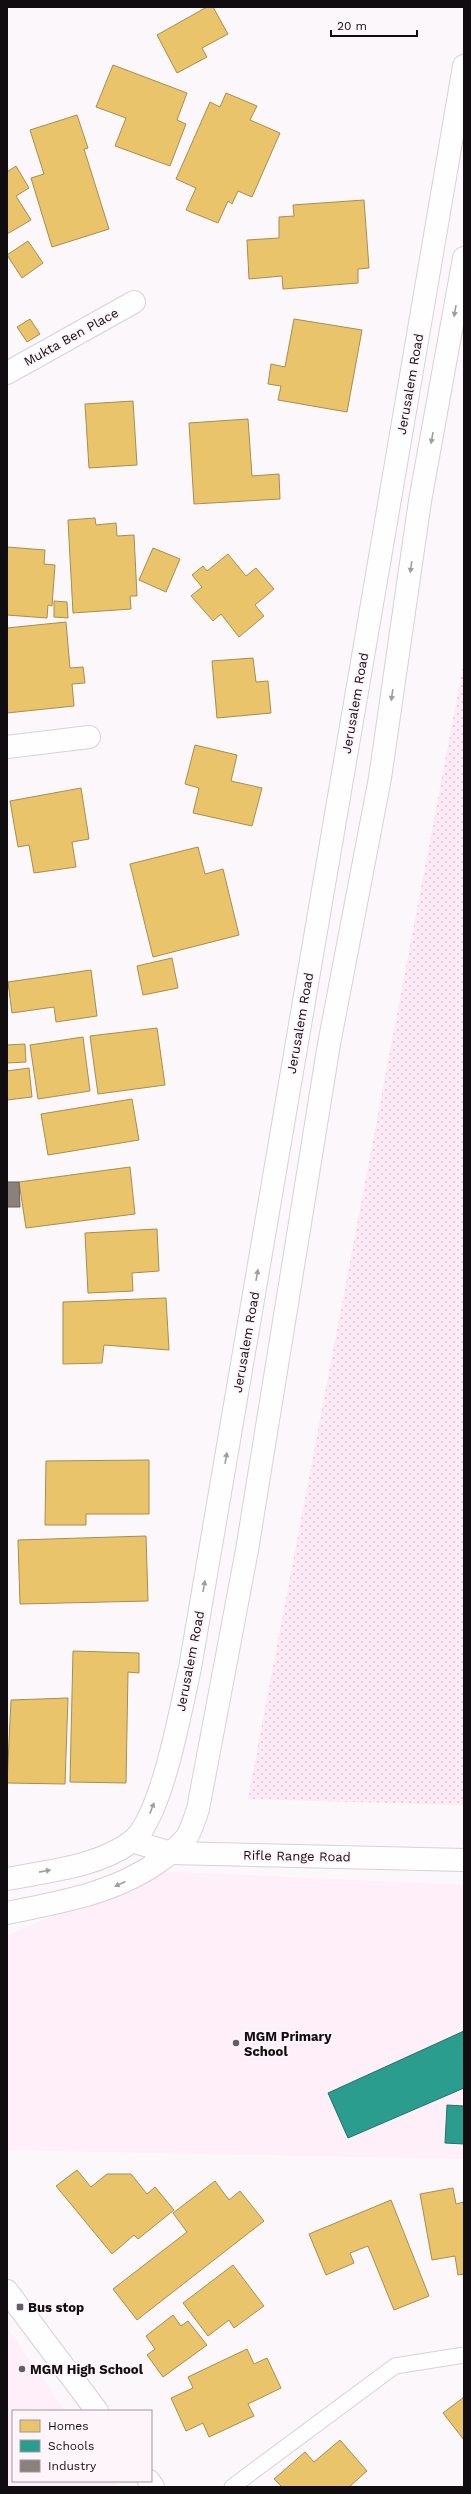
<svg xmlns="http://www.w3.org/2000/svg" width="471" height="2494" viewBox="0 0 471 2494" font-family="'Work Sans',sans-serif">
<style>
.built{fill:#feeff9}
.grass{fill:url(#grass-dots)}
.homes{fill:#e9c46a;stroke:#a88d4f}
.schools{fill:#2a9d8f;stroke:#227269}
.industry{fill:#8a817c;stroke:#655e5b}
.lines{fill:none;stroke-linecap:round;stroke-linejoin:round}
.service-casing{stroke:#d6d2d5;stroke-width:17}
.minor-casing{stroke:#d6d2d5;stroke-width:24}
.primary-casing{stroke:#d6d2d5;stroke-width:24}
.service{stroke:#fffefe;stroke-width:15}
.minor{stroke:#fffefe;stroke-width:22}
.primary{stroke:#fffefe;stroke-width:22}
.oneway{fill:#9f9d9e}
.poi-dot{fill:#635e61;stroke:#fef5fb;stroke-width:1.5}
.labels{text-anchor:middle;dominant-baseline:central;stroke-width:4;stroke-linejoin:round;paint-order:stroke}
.street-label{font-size:13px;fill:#100c0f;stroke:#fef5fb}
.poi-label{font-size:13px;font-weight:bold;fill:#100c0f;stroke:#fef5fb;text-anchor:start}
</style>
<defs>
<pattern id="grass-dots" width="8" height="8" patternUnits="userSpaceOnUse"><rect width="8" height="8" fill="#fceaf6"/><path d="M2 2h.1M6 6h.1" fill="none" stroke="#d7c8d2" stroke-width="1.8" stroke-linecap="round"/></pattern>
</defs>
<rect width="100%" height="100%" fill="#fcf7fa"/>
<!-- built -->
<g class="built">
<polygon points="154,1871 464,1885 464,2159 7,2150 7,1936"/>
<polygon points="7,2328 65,2411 13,2411 13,2481 114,2481 119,2487 7,2487"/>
</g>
<!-- grass -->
<polygon class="grass" points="464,662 464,1805 248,1799"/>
<!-- homes -->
<g class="homes">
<polygon points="207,7 213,7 228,34 202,48 207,57 177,73 157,35"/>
<polygon points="113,65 187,93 177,120 186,124 170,166 115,146 126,118 96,107"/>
<polygon points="226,93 257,106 250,120 280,133 252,197 238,191 232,204 228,201 218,223 186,210 196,188 176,179 210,102 220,107"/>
<polygon points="77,115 88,148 84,149 109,229 52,247 31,178 44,174 30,130"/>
<polygon points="16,166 29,188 16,196 31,220 7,234 7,172"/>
<polygon points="364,200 369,268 358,269 358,283 283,289 282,276 249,279 247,240 279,238 279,217 294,216 293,205"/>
<polygon points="28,241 43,263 22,278 7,255"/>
<polygon points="30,319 40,334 27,342 17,327"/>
<polygon points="294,319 362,330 347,412 278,400 281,386 268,384 271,364 285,367"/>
<polygon points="133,401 137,465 89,468 85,404"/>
<polygon points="248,419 252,476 279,474 280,499 194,504 189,423"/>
<polygon points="95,518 96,525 116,523 117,536 134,535 137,596 130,596 131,609 73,613 68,520"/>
<polygon points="7,547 45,550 44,564 55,565 52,606 48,605 47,618 7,615"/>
<polygon points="153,548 180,559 166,592 139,580"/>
<polygon points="228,554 246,576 256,568 274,589 255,605 264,616 239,637 221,614 213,621 191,596 202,587 192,575 203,566 207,571"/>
<polygon points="54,601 67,602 68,618 54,617"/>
<polygon points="66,622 70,668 83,667 85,683 72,684 74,706 7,713 7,628"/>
<polygon points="253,658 256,682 268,681 271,713 217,718 212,661"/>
<polygon points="195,745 237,755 231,781 262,788 252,826 193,813 199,788 185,784"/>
<polygon points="81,788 89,839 72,842 76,867 34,873 29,845 18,847 10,801"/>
<polygon points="198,847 205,874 223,869 239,935 153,957 130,864"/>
<polygon points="172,958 178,988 143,995 137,966"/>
<polygon points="91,970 97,1016 56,1022 54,1007 12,1013 8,982"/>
<polygon points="157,1028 165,1085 98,1094 90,1036"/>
<polygon points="83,1037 90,1091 38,1099 30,1045"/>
<polygon points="25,1044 26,1062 7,1063 7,1045"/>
<polygon points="29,1068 32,1097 7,1100 7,1071"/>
<polygon points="132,1099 139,1140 48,1155 41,1114"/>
<polygon points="130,1167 135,1214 26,1228 19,1182"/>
<polygon points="157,1229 159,1271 132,1273 133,1291 88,1293 85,1233"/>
<polygon points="166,1298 169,1350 104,1345 102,1363 63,1364 63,1302"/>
<polygon points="149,1460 149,1514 86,1514 86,1525 45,1525 46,1461"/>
<polygon points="146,1536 148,1601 20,1604 18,1540"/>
<polygon points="73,1651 139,1653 139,1673 128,1672 126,1783 70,1782"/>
<polygon points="68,1698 65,1784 7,1783 11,1700"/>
<polygon points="77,2170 91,2187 107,2174 131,2174 147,2194 155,2187 174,2210 138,2239 134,2235 112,2254 56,2186"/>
<polygon points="215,2181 229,2200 240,2191 264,2221 137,2320 113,2289 187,2232 173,2213"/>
<polygon points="453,2188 456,2204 464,2202 464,2274 458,2275 455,2256 432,2260 420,2194"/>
<polygon points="391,2200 429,2296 394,2310 368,2246 350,2253 354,2263 326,2275 309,2234"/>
<polygon points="233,2265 264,2306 234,2328 229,2320 208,2336 183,2303"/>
<polygon points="173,2315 181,2326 188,2321 207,2345 163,2377 147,2355 155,2349 146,2336"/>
<polygon points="247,2349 254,2364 267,2358 281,2388 248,2404 254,2416 209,2437 203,2423 186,2431 171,2398 193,2388 188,2377"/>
<polygon points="464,2397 464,2440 443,2413"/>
<polygon points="340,2440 367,2471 349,2487 282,2487 274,2479 305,2452 314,2462"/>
</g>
<!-- schools -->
<g class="schools">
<polygon points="464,2031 464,2088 348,2138 328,2093"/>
<polygon points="447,2105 464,2106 464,2144 445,2143"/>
</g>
<!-- industry -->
<polygon class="industry" points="7,1182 19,1182 20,1207 7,1207"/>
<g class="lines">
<defs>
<polyline id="service" points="232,2487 395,2366 464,2355"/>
<g id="minor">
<polyline points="7,373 134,302"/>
<polyline points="7,747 89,737"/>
<polyline points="132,1841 171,1853 464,1860"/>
</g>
<g id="primary">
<path d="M7 1879C48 1871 97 1867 131 1842 162 1819 181 1707 190 1668L464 66"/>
<path d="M7 1913C61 1902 116 1893 161 1860 171 1853 182 1845 188 1835 192 1827 195 1818 198 1809L247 1550 329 1044 380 778 420 501 464 258"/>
<polyline points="7,2291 97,2411"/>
<polyline points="149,2481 153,2487"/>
</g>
</defs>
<!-- service casing -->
<use href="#service" class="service-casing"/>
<!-- minor casing -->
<use href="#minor" class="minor-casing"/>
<!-- primary casing -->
<use href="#primary" class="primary-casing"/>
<!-- service -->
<use href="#service" class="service"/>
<!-- minor -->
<use href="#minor" class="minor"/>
<!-- primary -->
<use href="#primary" class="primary"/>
</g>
<!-- one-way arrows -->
<defs><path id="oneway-solid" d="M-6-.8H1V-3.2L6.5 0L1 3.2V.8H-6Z"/></defs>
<g class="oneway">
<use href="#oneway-solid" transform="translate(455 311) rotate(100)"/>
<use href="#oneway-solid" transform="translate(432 438) rotate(100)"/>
<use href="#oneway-solid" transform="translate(411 567) rotate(98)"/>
<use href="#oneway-solid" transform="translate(392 695) rotate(98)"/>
<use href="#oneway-solid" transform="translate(257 1275) rotate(-80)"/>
<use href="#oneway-solid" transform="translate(226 1458) rotate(-80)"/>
<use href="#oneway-solid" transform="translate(204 1586) rotate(-80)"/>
<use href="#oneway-solid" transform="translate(152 1808) rotate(-69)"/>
<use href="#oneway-solid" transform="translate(45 1871) rotate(-11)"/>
<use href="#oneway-solid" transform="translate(120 1884) rotate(156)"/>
</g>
<!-- markers -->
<g class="poi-dot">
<circle cx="236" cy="2043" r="4"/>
<rect x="16" y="2303" width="8" height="8" rx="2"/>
<circle cx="22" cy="2369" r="4"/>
</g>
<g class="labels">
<!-- street labels -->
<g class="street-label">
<text transform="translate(71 337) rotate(-29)">Mukta Ben Place</text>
<text transform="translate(410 384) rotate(-80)">Jerusalem Road</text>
<text transform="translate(355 703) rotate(-80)">Jerusalem Road</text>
<text transform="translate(300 1023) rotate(-80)">Jerusalem Road</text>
<text transform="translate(246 1342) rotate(-80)">Jerusalem Road</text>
<text transform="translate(190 1661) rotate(-79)">Jerusalem Road</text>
<text transform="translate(297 1856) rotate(1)">Rifle Range Road</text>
</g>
<!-- poi labels -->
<g class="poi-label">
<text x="244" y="2036">MGM Primary<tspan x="244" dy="15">School</tspan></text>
<text x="28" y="2307">Bus stop</text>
<text x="30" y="2369">MGM High School</text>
</g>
</g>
<!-- border -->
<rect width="471" height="2494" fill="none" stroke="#100c0f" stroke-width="16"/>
<!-- legend -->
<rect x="12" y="2410" width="140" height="72" fill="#fef5fb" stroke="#9f989d"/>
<rect x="20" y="2420" width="20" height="12" fill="#e9c46a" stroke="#9f989d"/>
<text x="48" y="2430" font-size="12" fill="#100c0f">Homes</text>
<rect x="20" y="2440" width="20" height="12" fill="#2a9d8f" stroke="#9f989d"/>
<text x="48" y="2450" font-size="12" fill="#100c0f">Schools</text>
<rect x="20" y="2460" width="20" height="12" fill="#8a817c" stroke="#9f989d"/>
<text x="48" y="2470" font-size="12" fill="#100c0f">Industry</text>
<!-- scale -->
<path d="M331 30v6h86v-6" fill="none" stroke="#100c0f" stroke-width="2"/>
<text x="337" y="30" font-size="12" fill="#100c0f" stroke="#fef5fb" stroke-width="3" paint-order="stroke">20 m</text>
</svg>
